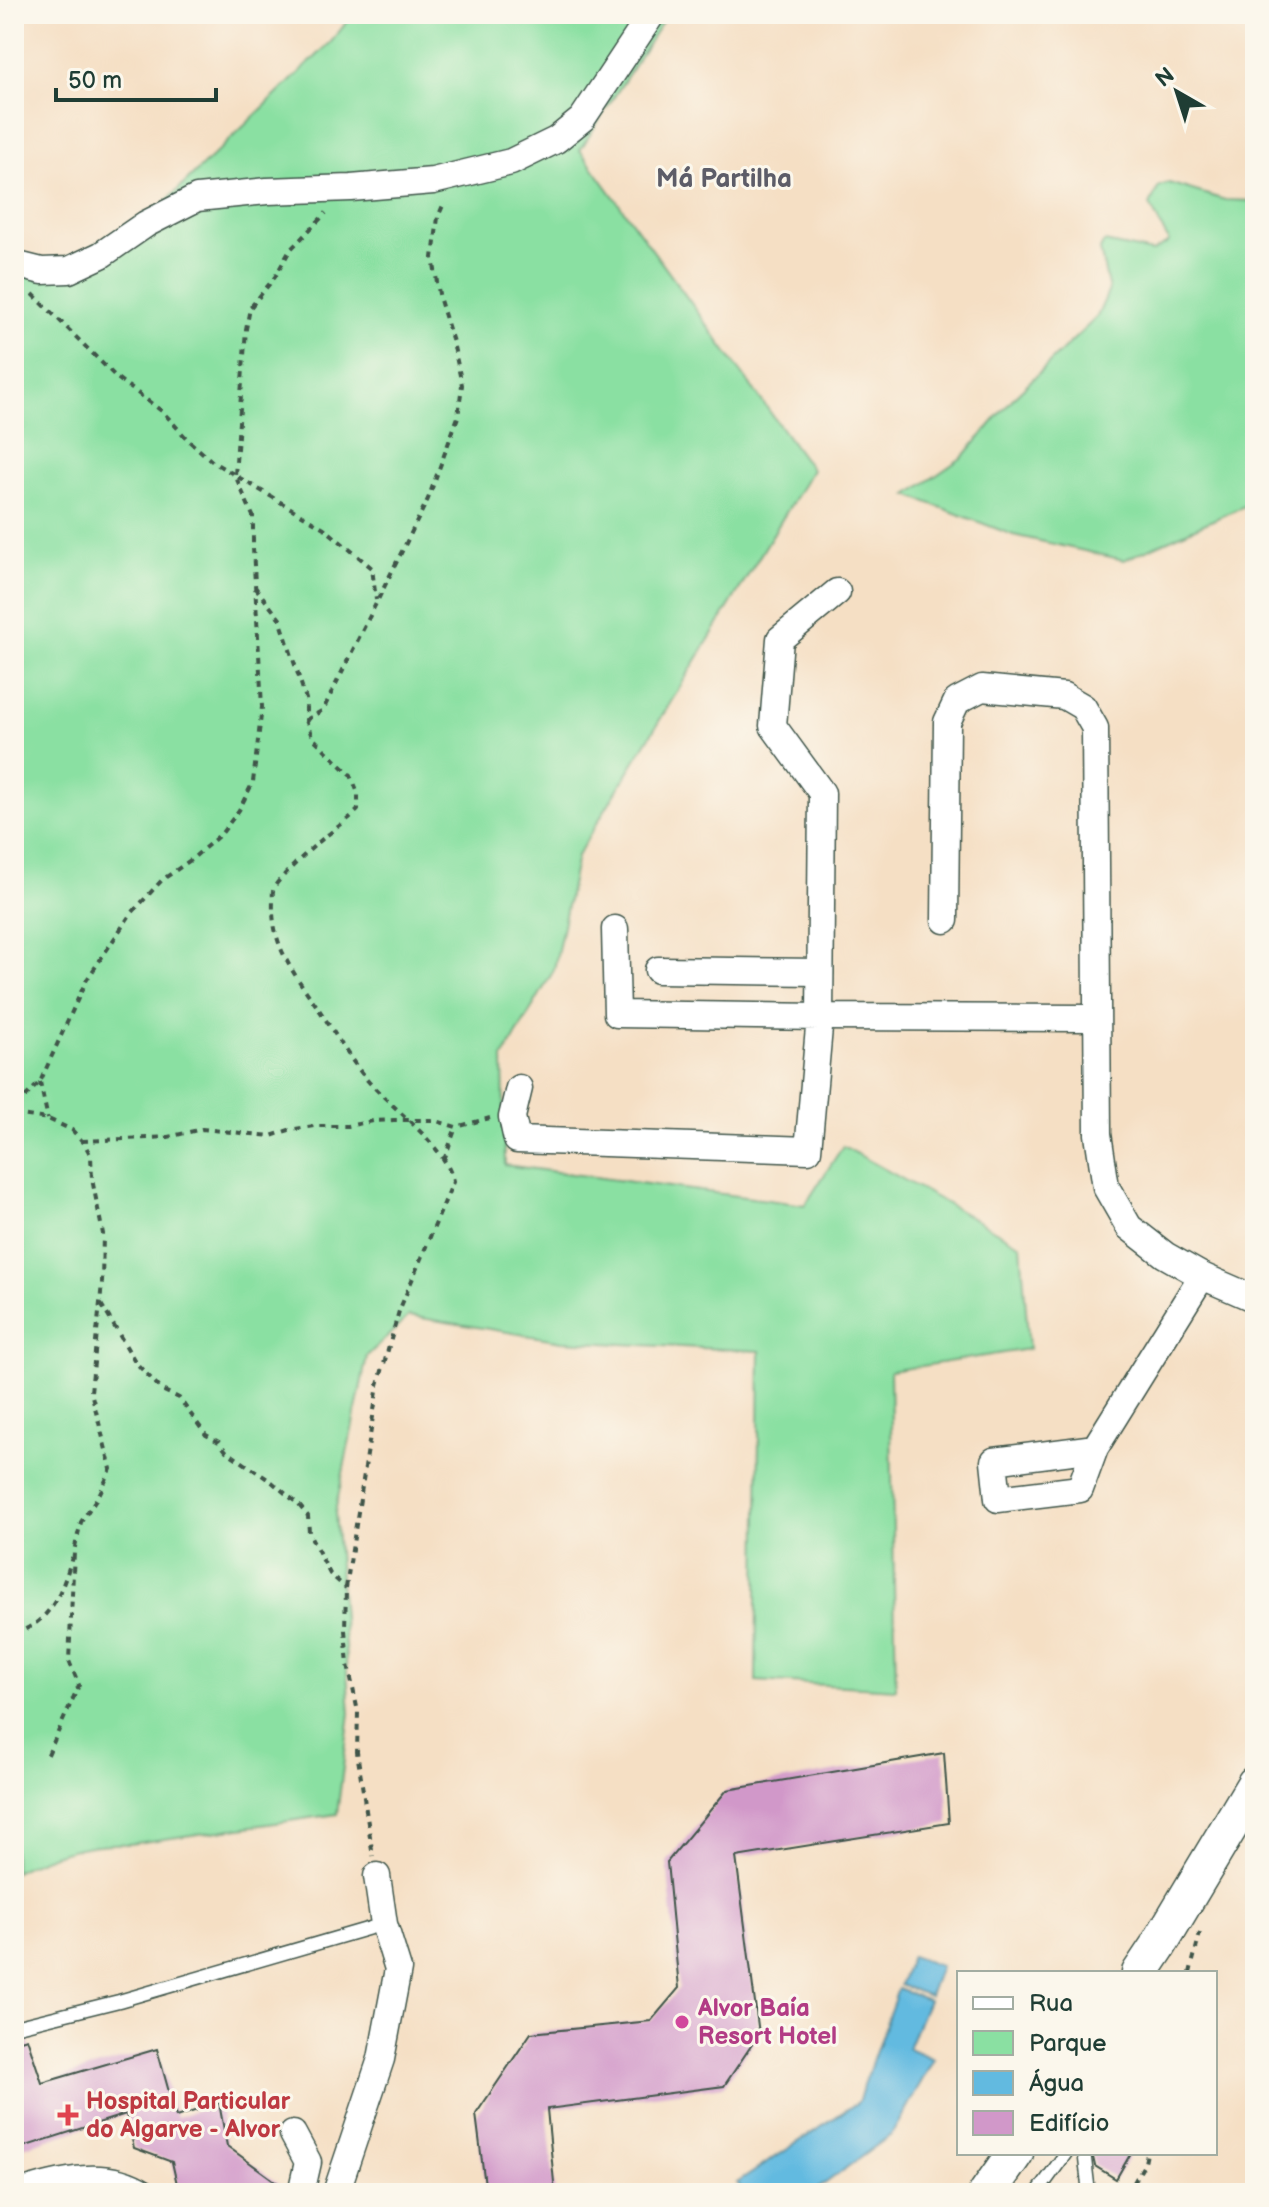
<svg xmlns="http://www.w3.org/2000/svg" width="1269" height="2207" viewBox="0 0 1269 2207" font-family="'Balsamiq Sans',sans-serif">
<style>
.green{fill:#8ae0a2;stroke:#548e6b;stroke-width:2}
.water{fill:#62bae0;stroke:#407c8a;stroke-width:2}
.building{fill:#d198c9}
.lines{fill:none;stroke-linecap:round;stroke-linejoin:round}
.lane-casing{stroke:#3f554a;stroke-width:15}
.street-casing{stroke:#3f554a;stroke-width:29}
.secondary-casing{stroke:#3f554a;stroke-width:39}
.path{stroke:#3f554a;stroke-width:4;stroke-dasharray:6 6;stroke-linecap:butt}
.lane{stroke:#fff;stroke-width:12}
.street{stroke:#fff;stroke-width:26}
.secondary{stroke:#fff;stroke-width:36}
.hotel-dot{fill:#d1479c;stroke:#fbf7ec;stroke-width:3}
.health-dot{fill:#e0444e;stroke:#fbf7ec;stroke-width:3}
.labels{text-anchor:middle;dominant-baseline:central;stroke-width:6;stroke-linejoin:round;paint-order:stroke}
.hotel-label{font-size:24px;font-weight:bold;fill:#b23c85;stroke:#fbf7ec;text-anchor:start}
.health-label{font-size:24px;font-weight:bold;fill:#be3a42;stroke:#fbf7ec;text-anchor:start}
.neighbourhood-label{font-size:26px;font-weight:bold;fill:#5d5d68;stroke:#fbf7ec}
</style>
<rect width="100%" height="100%" fill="#fbf7ec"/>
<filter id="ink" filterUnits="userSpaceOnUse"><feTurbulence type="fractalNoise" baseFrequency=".0125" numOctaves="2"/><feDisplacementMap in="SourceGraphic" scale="16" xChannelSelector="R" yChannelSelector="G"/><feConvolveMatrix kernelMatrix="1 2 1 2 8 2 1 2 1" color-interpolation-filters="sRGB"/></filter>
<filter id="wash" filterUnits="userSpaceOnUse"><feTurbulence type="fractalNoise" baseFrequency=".006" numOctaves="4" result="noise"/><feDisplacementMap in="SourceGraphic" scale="32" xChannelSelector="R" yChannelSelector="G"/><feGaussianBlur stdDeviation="1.8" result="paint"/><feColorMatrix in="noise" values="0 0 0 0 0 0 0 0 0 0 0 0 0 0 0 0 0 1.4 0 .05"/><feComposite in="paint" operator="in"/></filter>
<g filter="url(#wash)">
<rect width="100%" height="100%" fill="#f5dfc4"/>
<!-- green -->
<g class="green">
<path d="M353 14H667L580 150 812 470 577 856 554 970 503 1058 505 1165 805 1205 843 1146 1021 1245 1029 1349 890 1371 896 1689 756 1681 760 1351 562 1341 409 1316 367 1356 335 1512 350 1713 337 1814 129 1844C90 1842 49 1854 14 1872V253L36 262 72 257 157 210 331 42Z"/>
<polygon points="1169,183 1225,200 1254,201 1255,501 1124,560 1013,535 908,495 964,456 1015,396 1097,317 1109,290 1100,250 1104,242 1152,252 1169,242 1150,205 1159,186"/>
</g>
<!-- water -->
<g class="water">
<polygon points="911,1956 940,1966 929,1996 900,1985"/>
<polygon points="898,1989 928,2000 908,2048 934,2059 892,2134 812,2193 745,2193 737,2183 858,2102"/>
</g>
<g id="blocks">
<!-- building -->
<g class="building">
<polygon points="944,1753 949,1823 736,1857 759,2034 724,2086 547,2109 555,2193 486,2193 476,2114 531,2033 651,2021 679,1988 667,1862 727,1790"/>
<polygon points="27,2038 42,2083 157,2049 176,2117 219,2103 227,2146 286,2189 285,2193 179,2193 172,2162 134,2148 126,2114 14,2150 14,2042"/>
<polygon points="1092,2153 1131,2153 1116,2179 1095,2166"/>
</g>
</g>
</g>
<g filter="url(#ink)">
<use href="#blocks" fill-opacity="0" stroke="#3f554a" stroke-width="2"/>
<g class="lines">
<defs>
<g id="lane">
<polyline points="14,2027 119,2001 384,1924"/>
<polyline points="1085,2159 1089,2193"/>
<polyline points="1037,2193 1066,2153"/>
</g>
<g id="street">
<polyline points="14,264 42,271 69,270 101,255 146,224 197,198 267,191 351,188 433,181 511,162 556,140 582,119 652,14"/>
<polyline points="837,592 780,639 773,726 822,793 820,1017 1096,1018"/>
<polyline points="945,920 947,722 957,701 982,688 1064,696 1083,707 1095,728 1098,1134 1106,1187 1129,1227 1165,1255 1202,1276 1255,1299"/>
<polyline points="658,970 820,972"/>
<polyline points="519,1088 512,1117 517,1140 808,1150 820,1017 617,1014 615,929"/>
<polyline points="1095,1448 1080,1489 998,1499 994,1461 1095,1448 1202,1276"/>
<polyline points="293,2134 308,2162 301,2193"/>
<path d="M20 2193C61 2181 105 2168 144 2193"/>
<polyline points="336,2193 381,2059 398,1969 384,1924 377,1876"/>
</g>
<g id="secondary">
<polyline points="1140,1973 1158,1946 1255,1784"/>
<polyline points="987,2193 1015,2153"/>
</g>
</defs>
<!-- lane casing -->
<use href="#lane" class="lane-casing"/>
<!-- street casing -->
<use href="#street" class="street-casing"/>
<!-- secondary casing -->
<use href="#secondary" class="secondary-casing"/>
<!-- path -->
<g class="path">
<polyline points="33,294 117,378 163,412 189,441 213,462 324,528 372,568 376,600"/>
<polyline points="14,299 25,291"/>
<path d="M255 587 280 619 306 699V720L312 737 351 775 358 793V810C349 819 340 825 330 833 314 845 299 860 285 874 282 878 275 884 274 888 272 892 273 896 273 901 271 945 292 971 316 1005 333 1030 348 1057 368 1081 390 1106 449 1149 453 1182L399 1311 378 1385 346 1588 345 1630 348 1665 358 1712 357 1752 373 1856"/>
<polyline points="306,720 323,710 428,499 458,417 462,385 453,342 440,300 433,258 438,217 444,203"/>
<polyline points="40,1082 48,1119"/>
<polyline points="14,1102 24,1098 40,1082 86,981 130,915 162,880 192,859 222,833 239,810 253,782 262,707 253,548 253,516 235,475 246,329 250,308 275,277 290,250 326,213"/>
<polyline points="14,1114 48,1119 72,1130 84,1143 91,1156 92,1179 103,1234 102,1283 91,1392 111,1469 100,1493 81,1522 74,1551 69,1661 79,1685 46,1759"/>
<polyline points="82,1141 168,1137 202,1129 271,1136 289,1130 314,1126 348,1126 373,1121 394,1120 433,1120 456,1127 490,1118"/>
<polyline points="444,1160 456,1127"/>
<polyline points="101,1304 136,1363 162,1390 179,1398 206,1435 219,1442 226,1451 272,1482 298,1504 308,1516 309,1533 330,1574 346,1588"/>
<path d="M14 1633C51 1624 63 1589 72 1557"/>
<polyline points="1190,1973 1200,1933"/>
<polyline points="1128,2193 1145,2163 1147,2153"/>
</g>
<!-- lane -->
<use href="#lane" class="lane"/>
<!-- street -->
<use href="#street" class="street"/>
<!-- secondary -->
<use href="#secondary" class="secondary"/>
</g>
</g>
<!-- markers -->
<circle class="hotel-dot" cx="682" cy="2022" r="8"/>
<path class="health-dot" d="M64 2103h8v8h8v8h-8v8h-8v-8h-8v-8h8z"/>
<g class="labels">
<!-- hotel labels -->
<g class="hotel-label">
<text x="698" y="2008">Alvor Baía<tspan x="698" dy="28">Resort Hotel</tspan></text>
</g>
<!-- health labels -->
<g class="health-label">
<text x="86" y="2101">Hospital Particular<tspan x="86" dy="28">do Algarve - Alvor</tspan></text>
</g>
<!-- neighbourhood labels -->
<g class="neighbourhood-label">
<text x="724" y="179">Má Partilha</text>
</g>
</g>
<!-- margin -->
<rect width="1269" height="2207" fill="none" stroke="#fbf7ec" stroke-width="48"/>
<!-- legend -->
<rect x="957" y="1971" width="260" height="184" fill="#fbf7ec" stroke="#a3ada2" stroke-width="2"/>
<rect x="973" y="1997" width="40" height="12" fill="#ffffff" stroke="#a3ada2" stroke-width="2"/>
<text x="1029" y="2011" font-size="24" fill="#1f3d34">Rua</text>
<rect x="973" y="2031" width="40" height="24" fill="#8ae0a2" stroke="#a3ada2" stroke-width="2"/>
<text x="1029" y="2051" font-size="24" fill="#1f3d34">Parque</text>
<rect x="973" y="2071" width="40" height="24" fill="#62bae0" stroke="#a3ada2" stroke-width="2"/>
<text x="1029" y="2091" font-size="24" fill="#1f3d34">Água</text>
<rect x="973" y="2111" width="40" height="24" fill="#d198c9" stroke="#a3ada2" stroke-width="2"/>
<text x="1029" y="2131" font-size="24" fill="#1f3d34">Edifício</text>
<!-- north arrow -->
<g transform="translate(1177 92) rotate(321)" stroke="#fbf7ec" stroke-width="6" paint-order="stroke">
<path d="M0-6L14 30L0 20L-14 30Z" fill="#1f3d34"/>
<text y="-12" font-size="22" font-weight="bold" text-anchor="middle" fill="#1f3d34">N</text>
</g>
<!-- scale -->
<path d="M56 88v12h160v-12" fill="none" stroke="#1f3d34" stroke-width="4"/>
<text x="68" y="88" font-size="24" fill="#1f3d34" stroke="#fbf7ec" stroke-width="6" paint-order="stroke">50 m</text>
</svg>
